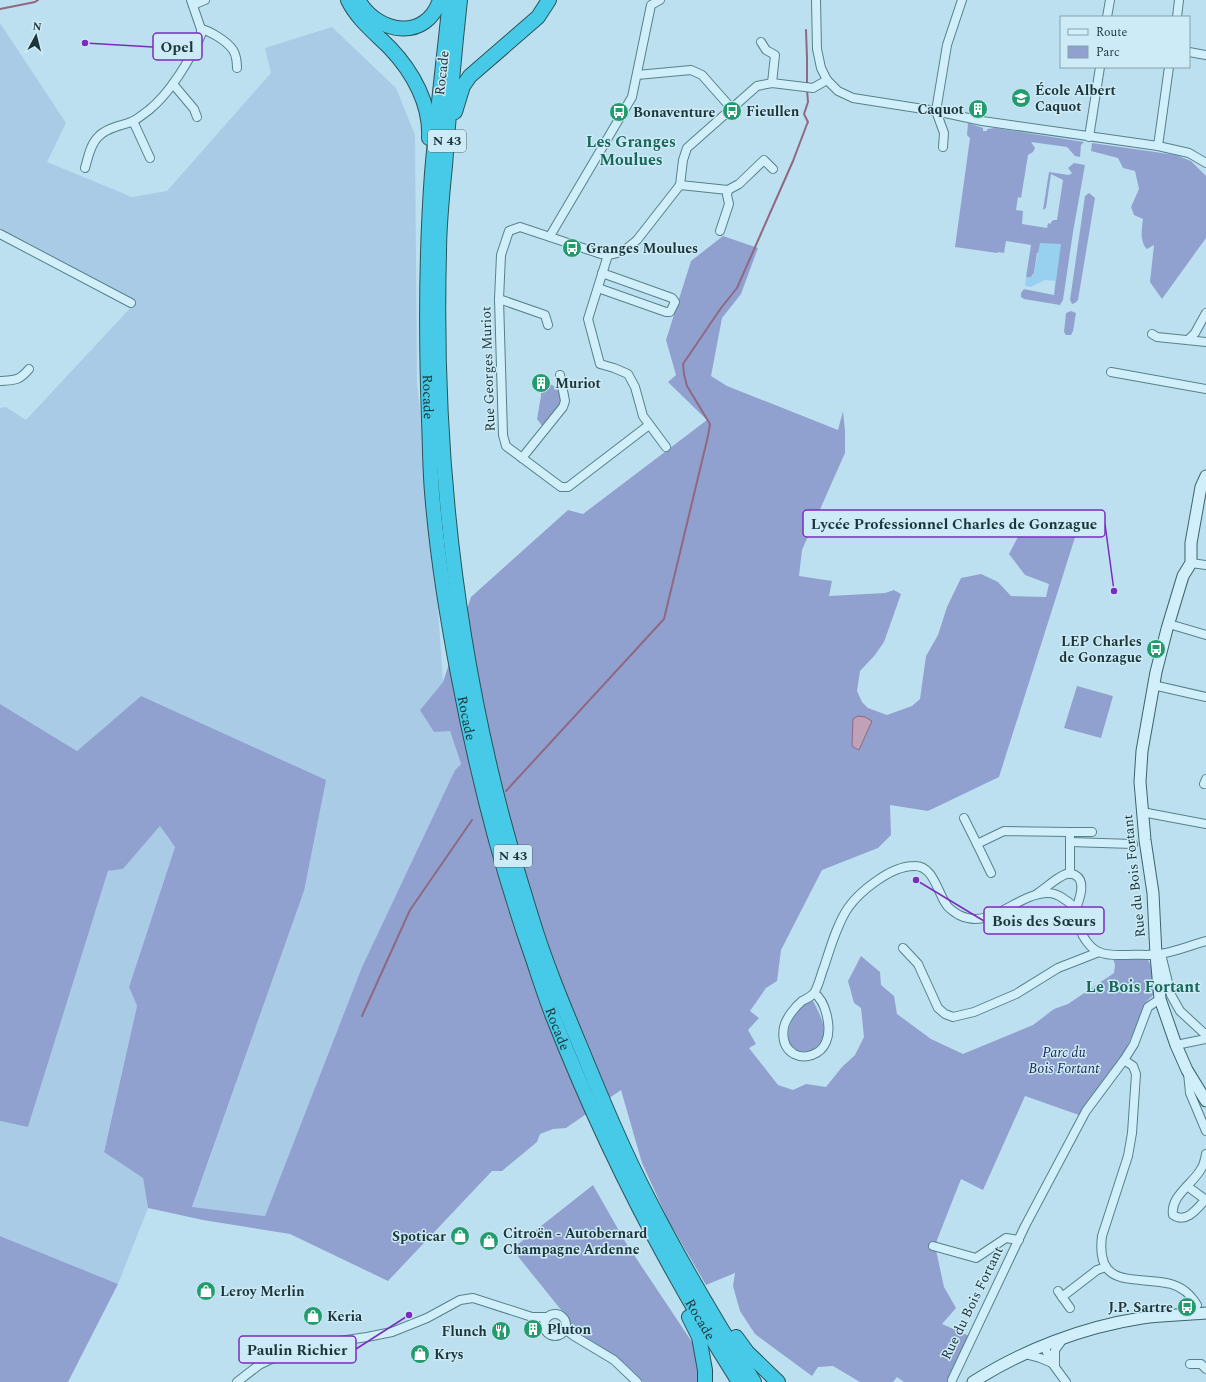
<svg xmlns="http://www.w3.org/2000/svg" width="1206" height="1382" viewBox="0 0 1206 1382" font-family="Spectral,serif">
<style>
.farmland{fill:#aacbe6}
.green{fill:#91a1cf}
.sand{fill:#98d0ef}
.water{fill:#c1a1b7;stroke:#906881}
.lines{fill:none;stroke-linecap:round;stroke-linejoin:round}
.stream{stroke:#906881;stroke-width:2}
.street-casing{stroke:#558289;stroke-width:10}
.secondary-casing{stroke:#39656b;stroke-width:13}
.highway-casing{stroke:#2a5357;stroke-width:16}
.street{stroke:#d1eefb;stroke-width:8}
.secondary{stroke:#d1eefb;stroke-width:11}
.highway{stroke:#47cae7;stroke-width:14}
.labels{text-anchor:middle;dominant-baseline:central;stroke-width:3;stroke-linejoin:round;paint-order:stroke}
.shield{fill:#cdeaf7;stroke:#506b71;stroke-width:1}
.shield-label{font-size:13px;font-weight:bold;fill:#1b3538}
.street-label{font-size:14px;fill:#1b3538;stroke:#cdeaf7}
.poi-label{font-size:14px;font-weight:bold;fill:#1b3538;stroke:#cdeaf7;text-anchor:start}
.park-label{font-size:14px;font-style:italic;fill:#202755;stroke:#cdeaf7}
.quarter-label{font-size:16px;font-weight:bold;fill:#186759;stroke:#cdeaf7}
.leader{fill:none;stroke:#7b2cbf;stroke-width:1.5}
.callout-dot{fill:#7b2cbf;stroke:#cdeaf7;stroke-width:1.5}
.callout{fill:#cdeaf7;stroke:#7b2cbf;stroke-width:1.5}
.callout-label{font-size:15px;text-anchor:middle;font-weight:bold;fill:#1b3538}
</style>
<rect width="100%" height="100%" fill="#bde0f0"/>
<!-- farmland -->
<g class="farmland">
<polygon points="0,23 66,123 47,162 132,197 167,191 271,73 265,48 332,27 396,88 415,135 417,383 433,535 443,682 420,710 450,731 461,764 455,770 362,967 265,1216 192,1208 304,891 141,696 77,751 0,704 0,408 6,407 26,420 134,304 0,231"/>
<polygon points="160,826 175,847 129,987 137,1006 104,1151 143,1178 148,1208 118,1284 0,1236 0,1121 28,1127 108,871 123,869"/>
</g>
<!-- green -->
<g class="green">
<polygon points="968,123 983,128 983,131 987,131 987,129 995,128 1084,142 1081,145 1080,157 1075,156 1067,147 1031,142 1035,148 1033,152 1028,155 1021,198 1018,197 1016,210 1023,211 1022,224 1047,228 1048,223 1050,224 1053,220 1057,220 1063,180 1051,174 1046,208 1043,210 1049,172 1069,175 1072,173 1068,168 1074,163 1085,165 1073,232 1063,300 1060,305 1024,299 1021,297 1021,293 1024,289 1054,295 1060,244 1037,253 1034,273 1031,277 1026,277 1031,245 1006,241 1004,253 998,252 997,253 955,247 970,138 967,135"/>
<path d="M1092 143 1176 155 1191 161 1206 176V238L1162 299 1150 282 1154 245 1147 249C1139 241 1142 228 1143 219L1134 215 1131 207 1139 189 1135 171 1123 168 1118 158 1091 151Z"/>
<polygon points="1089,193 1095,198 1078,300 1075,303 1072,304 1070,300 1085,196"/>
<path d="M723 236 758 248 741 294 722 318 711 376 727 386 838 430 843 411 845 431V453L802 550 799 576 832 581 829 596 885 593 894 590 901 594 884 642 875 655 860 671 857 691 862 702 868 708 887 715 912 706 920 699 926 656 938 635 947 607 961 578 981 574 998 582 1011 596 1046 597 1049 584 1025 575 1009 554 1022 529 1037 515 1077 531 999 777 928 811 890 805 891 835 878 848 822 870 781 950 777 981 766 988 750 1011 759 1018 748 1030 756 1044 749 1048 778 1085 793 1090 806 1084 826 1087 842 1067 855 1055 864 1037 861 1008 854 1003 848 981 861 956 880 972 881 985 894 996 897 1014 931 1039 963 1054 1033 1025 1054 1009 1068 1004 1114 973 1115 965 1113 958H1147C1154 970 1154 980 1155 993L1145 1003 1136 1028 1124 1052 1083 1111 1079 1115 1025 1096 983 1190 961 1179 937 1240 936 1250 944 1287 956 1308 942 1324 974 1338 951 1382H904L897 1377 893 1382H860L833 1366 818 1367 812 1376 755 1334 740 1311 733 1286 735 1273 706 1285 668 1220 642 1163 621 1090 566 1128 553 1129 540 1134 537 1142 502 1171H492L388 1281 290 1234 203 1220 148 1208 143 1178 104 1152 137 1006 129 987 175 847 160 826 123 869 108 871 28 1127 0 1121V704L77 751 141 696 326 780 304 891 192 1207 265 1216 362 967 455 770 461 764 450 731 434 732 420 710 443 682 471 597 568 510 583 514 707 420 668 382 676 375 666 340 691 261Z"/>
<polygon points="1071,311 1076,313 1073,331 1071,335 1066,335 1064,332 1066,313"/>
<polygon points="550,384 559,389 561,400 559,407 543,427 537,419 541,396 541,386"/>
<polygon points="1077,686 1113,696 1101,738 1064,728"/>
<path d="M812 999C818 1011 829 1028 821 1042 818 1045 815 1048 812 1051 808 1051 803 1052 799 1051 779 1044 791 1016 802 1006 805 1004 809 1001 812 999Z"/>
<polygon points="593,1185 626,1243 698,1351 701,1382 643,1382 624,1363 577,1334 570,1326 566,1316 512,1249"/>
<polygon points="0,1236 118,1284 68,1382 0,1382"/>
</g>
<!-- sand -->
<polygon class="sand" points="1040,243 1061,244 1056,281 1045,280 1031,287 1025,286 1026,277 1031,277 1034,273"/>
<!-- water -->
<polygon class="water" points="858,716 865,717 872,721 859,750 853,747 852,745 853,719"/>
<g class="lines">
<!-- stream -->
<g class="stream">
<polyline points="0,9 35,2 38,0"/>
<polyline points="806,30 807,58 807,84"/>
<polyline points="506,791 664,619 708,436 710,424 687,386 684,374 683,364 721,308 737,288 793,161 807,124 808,122 804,114 808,102 807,90"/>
<polyline points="362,1016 410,910 472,820"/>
</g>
<defs>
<g id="street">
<polyline points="816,0 817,49 821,68 827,80 838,91 853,98 936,111 982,121 1158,146 1189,153 1206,163"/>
<polyline points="193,5 205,0"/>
<polyline points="1107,17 1110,0"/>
<polyline points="1177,17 1179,0"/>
<path d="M201 29C210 31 227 41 233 50 236 55 237 62 237 68"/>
<polyline points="761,42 766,50 775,55 772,83"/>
<polyline points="1189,52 1206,55"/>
<polyline points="637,75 691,70 702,75 732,109"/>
<polyline points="173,84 194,109 197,117"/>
<polyline points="133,121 150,158"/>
<polyline points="1089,137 1100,67"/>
<polyline points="1158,146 1169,67"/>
<polyline points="943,147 944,133 936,111 947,45 962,0"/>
<path d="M85 168C88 158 90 145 98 137 106 128 120 126 131 122 137 120 143 114 149 110 170 93 190 60 201 35V29L191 0"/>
<polyline points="680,185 728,190 739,184 764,160 773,169"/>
<polyline points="720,231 729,204 727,195 728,190"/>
<polyline points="0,234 131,303"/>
<polyline points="550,236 632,97 651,5 660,0"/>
<polyline points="608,255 588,319 600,364 614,368 628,374 635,387 643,416 666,447"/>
<polyline points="598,288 666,312 670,312 675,302 672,298 602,273"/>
<polyline points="499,299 545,315 548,325"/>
<polyline points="1152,334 1157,337 1206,342"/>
<polyline points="1188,340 1195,333 1206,313"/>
<polyline points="1111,372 1206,389"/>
<path d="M0 381C15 380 19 381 29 369"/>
<polyline points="649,425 568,487 561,487 506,446 503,435 499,299 501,255 509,231 520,227 601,254 608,255 617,253 626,249 637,240 680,185 683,160 687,148 757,86 772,83 813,88 827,80"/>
<polyline points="522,458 563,407 565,401 560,375"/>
<polyline points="1191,563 1206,565"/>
<polyline points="1169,624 1206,635"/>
<polyline points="1153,685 1206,697"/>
<polyline points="1204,784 1206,779"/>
<polyline points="1142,812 1206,824"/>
<polyline points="964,818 977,844"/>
<polyline points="1070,832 1092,832"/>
<polyline points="1070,842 1133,844"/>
<polyline points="991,873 977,844 1004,831 1070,832 1070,874"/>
<path d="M1038 893C1047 887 1056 878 1066 874 1069 873 1073 874 1075 875 1087 881 1079 900 1076 909"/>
<polyline points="903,948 918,964 938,1008 945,1014 953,1017 974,1012 1016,994 1058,968 1099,952"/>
<polyline points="1161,954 1171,995 1180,1011 1206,1035"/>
<path d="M814 993C826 1001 832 1028 826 1042 821 1054 806 1060 794 1054 784 1048 782 1038 784 1027 786 1018 795 1007 802 1001 806 999 811 997 814 993 818 988 821 974 824 967 830 949 837 924 848 908 855 898 865 889 875 882 886 874 900 866 914 866 933 865 937 891 946 904 948 908 954 912 959 915 991 931 1017 893 1048 893 1054 893 1060 896 1064 899 1069 902 1074 906 1076 911 1079 917 1079 923 1080 928 1082 937 1091 949 1099 952 1108 956 1118 955 1127 955 1137 954 1149 956 1159 954 1175 952 1191 945 1206 941"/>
<polyline points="1176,1045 1206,1039"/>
<path d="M1124 1060 1133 1066 1136 1074 1132 1133 1128 1156 1102 1236C1095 1291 1137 1275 1171 1284 1182 1287 1191 1295 1197 1305"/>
<polyline points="1188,1073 1190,1093 1206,1131"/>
<path d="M1206 1154C1205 1159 1204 1165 1201 1169 1193 1184 1170 1196 1173 1215 1186 1224 1197 1209 1206 1199"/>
<polyline points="1187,1186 1206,1200"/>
<polyline points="933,1246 976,1258 1006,1238 1019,1240"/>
<polyline points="1058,1291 1070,1308"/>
<polyline points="1062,1297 1097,1270 1106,1267"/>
<circle cx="555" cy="1325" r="11"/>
<polyline points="565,1329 574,1336 614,1360 637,1382"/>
<polyline points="1044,1346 1052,1363 1066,1382"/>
<polyline points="1025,1354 1040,1358 1052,1363"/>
<polyline points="1190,1364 1201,1364 1206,1369"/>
<polyline points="1055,1366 1055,1350 1063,1339"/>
<polyline points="952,1380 1025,1226 1086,1111 1124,1060 1134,1044 1148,1007 1160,999"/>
<polyline points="237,1382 259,1365 286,1352 319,1344 367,1337 392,1332 427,1318 460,1300 473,1298 532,1317 547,1317"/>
</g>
<g id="secondary">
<polyline points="1206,476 1201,487 1191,543 1191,563 1183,576 1167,629 1156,672 1142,751 1140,782 1145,840 1153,893 1156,955 1160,999 1176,1045 1187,1070 1206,1101"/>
<path d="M973 1382C1023 1350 1083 1327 1142 1318 1163 1315 1185 1315 1206 1313"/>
</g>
<g id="highway">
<path d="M348 0C357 19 375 33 390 48 413 72 431 105 429 138"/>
<path id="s1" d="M450 0C444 58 437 115 432 173 426 255 426 337 429 420 430 444 430 468 432 492 437 555 447 617 459 679 477 774 501 868 533 959 539 977 545 996 552 1014 602 1142 665 1266 739 1382"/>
<path d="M460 0C454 55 449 111 445 166 442 195 439 224 439 253 433 478 463 704 532 919 545 962 563 1005 581 1048 602 1099 623 1150 649 1200 681 1263 717 1323 754 1382"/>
<path d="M360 3C380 34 426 41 440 0"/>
<polyline points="455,112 463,86 470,76 538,17 549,0"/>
<polyline points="689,1317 699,1337 705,1370 705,1382"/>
<polyline points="736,1337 747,1352 778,1382"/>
</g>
</defs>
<!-- street casing -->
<use href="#street" class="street-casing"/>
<!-- secondary casing -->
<use href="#secondary" class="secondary-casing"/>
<!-- highway casing -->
<use href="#highway" class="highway-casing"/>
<!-- street -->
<use href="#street" class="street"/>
<!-- secondary -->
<use href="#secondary" class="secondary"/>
<!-- highway -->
<use href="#highway" class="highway"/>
</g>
<!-- icons -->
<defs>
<symbol id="school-disc" viewBox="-11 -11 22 22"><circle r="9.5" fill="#229c6c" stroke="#cdeaf7"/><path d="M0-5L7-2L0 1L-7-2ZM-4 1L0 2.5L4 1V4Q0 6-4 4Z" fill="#fff"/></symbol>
<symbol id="building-disc" viewBox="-11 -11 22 22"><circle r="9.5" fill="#229c6c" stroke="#cdeaf7"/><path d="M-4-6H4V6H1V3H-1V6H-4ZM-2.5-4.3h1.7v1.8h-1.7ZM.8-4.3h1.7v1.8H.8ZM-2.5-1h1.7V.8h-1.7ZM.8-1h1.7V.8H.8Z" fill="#fff"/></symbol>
<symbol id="bus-disc" viewBox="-11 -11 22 22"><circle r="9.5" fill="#229c6c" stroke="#cdeaf7"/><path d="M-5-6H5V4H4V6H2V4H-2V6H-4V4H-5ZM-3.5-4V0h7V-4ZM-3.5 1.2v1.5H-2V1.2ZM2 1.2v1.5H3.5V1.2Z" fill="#fff"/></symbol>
<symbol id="shop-disc" viewBox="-11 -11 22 22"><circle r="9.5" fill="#229c6c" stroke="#cdeaf7"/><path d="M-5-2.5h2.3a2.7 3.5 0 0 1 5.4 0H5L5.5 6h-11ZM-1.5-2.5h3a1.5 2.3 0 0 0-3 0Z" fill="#fff"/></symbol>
<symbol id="restaurant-disc" viewBox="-11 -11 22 22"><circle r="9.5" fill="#229c6c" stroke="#cdeaf7"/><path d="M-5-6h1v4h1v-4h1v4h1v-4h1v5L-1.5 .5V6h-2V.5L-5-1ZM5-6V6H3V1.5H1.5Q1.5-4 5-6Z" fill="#fff"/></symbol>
</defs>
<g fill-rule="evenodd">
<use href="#school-disc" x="1010" y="87" width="22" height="22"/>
<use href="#building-disc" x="967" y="98" width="22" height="22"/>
<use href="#bus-disc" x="721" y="100" width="22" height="22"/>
<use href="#bus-disc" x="608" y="101" width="22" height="22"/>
<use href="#bus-disc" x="561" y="237" width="22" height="22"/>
<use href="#building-disc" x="530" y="372" width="22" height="22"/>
<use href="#bus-disc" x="1145" y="638" width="22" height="22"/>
<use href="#shop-disc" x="449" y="1225" width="22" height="22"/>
<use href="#shop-disc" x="478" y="1230" width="22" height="22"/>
<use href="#shop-disc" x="195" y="1280" width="22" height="22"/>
<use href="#bus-disc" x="1176" y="1296" width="22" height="22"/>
<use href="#shop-disc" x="302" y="1305" width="22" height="22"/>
<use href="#building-disc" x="522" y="1318" width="22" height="22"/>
<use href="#restaurant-disc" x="490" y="1320" width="22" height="22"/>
<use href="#shop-disc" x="409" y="1343" width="22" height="22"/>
</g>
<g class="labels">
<!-- shield labels -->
<g class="shield">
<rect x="428" y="130" width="38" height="22" rx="3"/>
<rect x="494" y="845" width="38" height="22" rx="3"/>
</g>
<g class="shield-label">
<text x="447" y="141">N 43</text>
<text x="513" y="856">N 43</text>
</g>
<!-- street labels -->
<g class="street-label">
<text transform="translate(442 73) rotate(-84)">Rocade</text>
<text transform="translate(488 369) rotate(-92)">Rue Georges Muriot</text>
<text stroke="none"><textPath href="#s1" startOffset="398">Rocade</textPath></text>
<text stroke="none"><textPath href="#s1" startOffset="722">Rocade</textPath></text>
<text transform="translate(1134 876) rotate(-96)">Rue du Bois Fortant</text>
<text stroke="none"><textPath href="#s1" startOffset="1046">Rocade</textPath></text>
<text transform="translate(972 1303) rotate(-64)">Rue du Bois Fortant</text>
<text stroke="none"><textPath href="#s1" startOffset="1370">Rocade</textPath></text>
</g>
<!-- poi labels -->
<g class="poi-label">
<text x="1035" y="90">École Albert<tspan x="1035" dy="16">Caquot</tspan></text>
<text x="964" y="109" text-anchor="end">Caquot</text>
<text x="746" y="111">Fieullen</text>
<text x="633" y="112">Bonaventure</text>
<text x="586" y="248">Granges Moulues</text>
<text x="555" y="383">Muriot</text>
<text x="1142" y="641" text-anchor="end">LEP Charles<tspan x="1142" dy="16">de Gonzague</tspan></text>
<text x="503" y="1233">Citroën - Autobernard<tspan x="503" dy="16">Champagne Ardenne</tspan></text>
<text x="446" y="1236" text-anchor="end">Spoticar</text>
<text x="220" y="1291">Leroy Merlin</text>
<text x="1173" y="1307" text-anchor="end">J.P. Sartre</text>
<text x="327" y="1316">Keria</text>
<text x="547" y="1329">Pluton</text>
<text x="487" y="1331" text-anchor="end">Flunch</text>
<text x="434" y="1354">Krys</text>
</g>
<!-- park labels -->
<g class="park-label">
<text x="1064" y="1052">Parc du<tspan x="1064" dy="16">Bois Fortant</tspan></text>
</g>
<!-- quarter labels -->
<g class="quarter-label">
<text x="631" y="142">Les Granges<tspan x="631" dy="18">Moulues</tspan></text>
<text x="1143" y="987">Le Bois Fortant</text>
</g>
</g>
<!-- callouts -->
<path class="leader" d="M85 43L153 47M1114 591L1105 524M916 880L984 921M409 1315L356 1349"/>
<g class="callout-dot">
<circle cx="85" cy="43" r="4"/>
<circle cx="1114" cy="591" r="4"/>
<circle cx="916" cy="880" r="4"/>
<circle cx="409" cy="1315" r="4"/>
</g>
<g class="callout">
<rect x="153" y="33" width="49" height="27" rx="4"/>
<rect x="803" y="510" width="302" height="27" rx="4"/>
<rect x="984" y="907" width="120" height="27" rx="4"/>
<rect x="239" y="1336" width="117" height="27" rx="4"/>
</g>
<g class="callout-label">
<text x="177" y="52">Opel</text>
<text x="954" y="529">Lycée Professionnel Charles de Gonzague</text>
<text x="1044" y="926">Bois des Sœurs</text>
<text x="297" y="1355">Paulin Richier</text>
</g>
<!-- legend -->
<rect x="1060" y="16" width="130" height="52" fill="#cdeaf7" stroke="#86a2ab"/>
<rect x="1068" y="29" width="20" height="6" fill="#d1eefb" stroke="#86a2ab"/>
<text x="1096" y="36" font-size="12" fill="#1b3538">Route</text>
<rect x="1068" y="46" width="20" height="12" fill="#91a1cf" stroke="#86a2ab"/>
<text x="1096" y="56" font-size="12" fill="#1b3538">Parc</text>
<!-- north arrow -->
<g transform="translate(36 36) rotate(7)" stroke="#cdeaf7" stroke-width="3" paint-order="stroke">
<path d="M0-3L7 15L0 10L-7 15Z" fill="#1b3538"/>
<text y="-6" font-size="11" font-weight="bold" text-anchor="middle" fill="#1b3538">N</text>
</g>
</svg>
